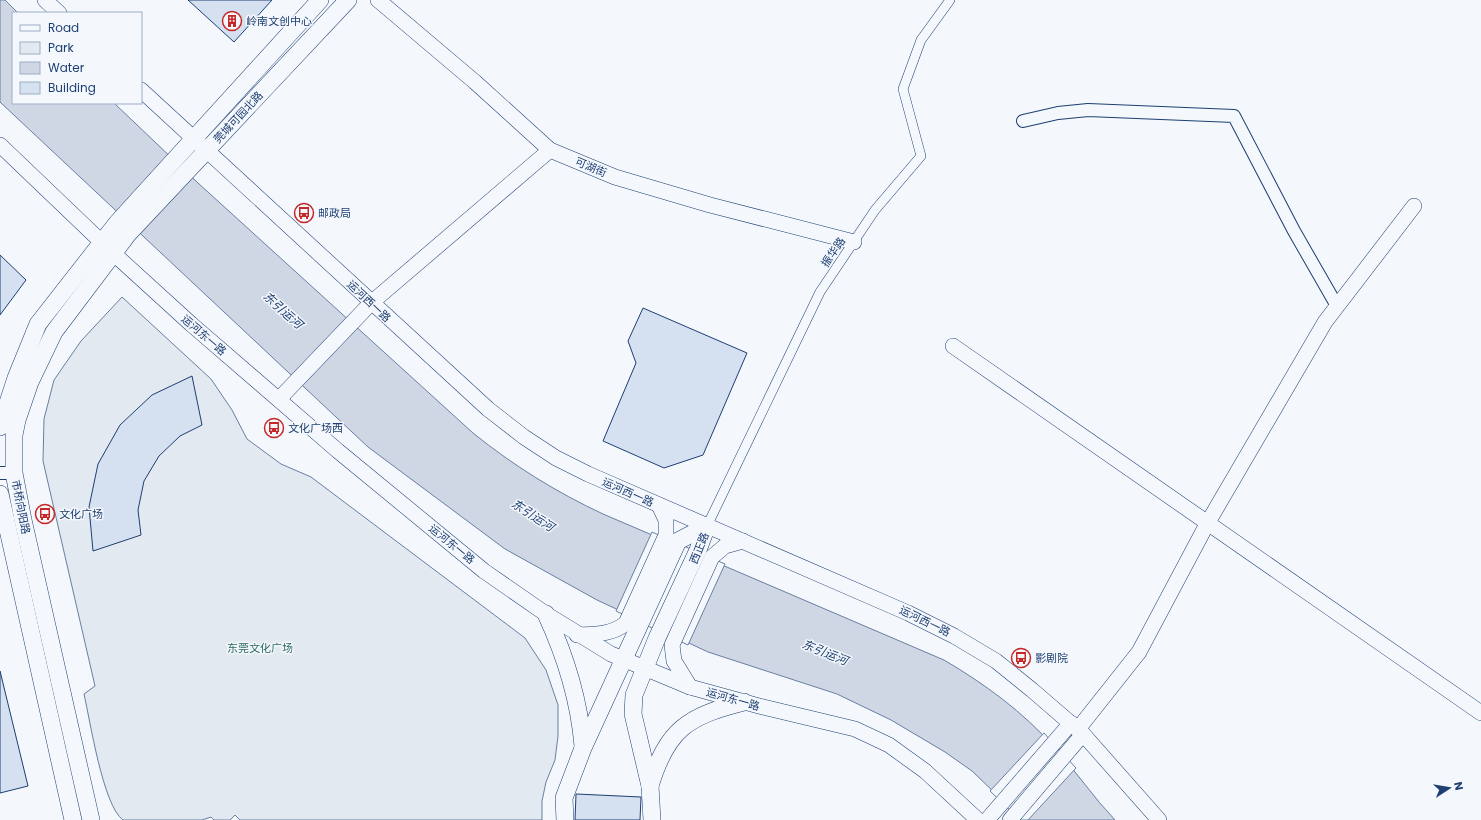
<svg xmlns="http://www.w3.org/2000/svg" width="1481" height="820" viewBox="0 0 1481 820" font-family="Poppins,'Noto Sans SC',sans-serif">
<style>
.green{fill:#e3e9f0;stroke:#687fa3}
.water{fill:#cfd7e4;stroke:#687fa3}
.pier{fill:#f4f7fb;stroke:#687fa3}
.building{fill:#d5e0f0;stroke:#1d3f73}
.lines{fill:none;stroke-linecap:round;stroke-linejoin:round}
.pedestrian-casing{stroke:#1d3f73;stroke-width:10}
.minor-casing{stroke:#1d3f73;stroke-width:14}
.tertiary-casing{stroke:#1d3f73;stroke-width:16}
.secondary-casing{stroke:#1d3f73;stroke-width:18}
.pedestrian{stroke:#f4f7fb;stroke-width:9}
.minor{stroke:#f4f7fb;stroke-width:12}
.tertiary{stroke:#f4f7fb;stroke-width:15}
.secondary{stroke:#f4f7fb;stroke-width:17}
.labels{text-anchor:middle;dominant-baseline:central;stroke-width:3;stroke-linejoin:round;paint-order:stroke}
.poi-label{font-size:11px;fill:#1d3f73;stroke:#f4f7fb;text-anchor:start}
.street-label{font-size:11px;fill:#1d3f73;stroke:#f4f7fb}
.park-label{font-size:11px;fill:#2c6c60;stroke:#f4f7fb}
.water-label{font-size:12px;font-style:italic;fill:#1d3f73;stroke:#f4f7fb}
</style>
<rect width="100%" height="100%" fill="#f4f7fb"/>
<!-- green -->
<path class="green" d="M122 297 211 379 232 410 247 439 281 464 311 477 525 638 546 670 558 705V736L555 760 546 782 542 801V820H240L235 815 230 820H214L211 817 202 820H123C103 806 90 720 84 694L95 686 43 461 44 419 54 380 81 341Z"/>
<!-- water -->
<path class="water" d="M0 0H5L18 13H13V103H114L198 183 473 433C514 466 556 492 603 514L944 660C985 684 1023 712 1054 747 1076 771 1093 797 1115 820H1023L972 771 945 752 891 720 837 694 708 652 597 600 505 549 368 447 0 102Z"/>
<!-- pier -->
<g class="pier">
<polygon points="652,532 725,564 688,645 616,611"/>
<polygon points="1044,733 1076,768 1028,820 1020,820 990,791"/>
</g>
<!-- building -->
<g class="building">
<polygon points="188,0 272,0 234,42"/>
<polygon points="0,255 26,280 0,315"/>
<polygon points="643,308 747,353 703,455 664,468 603,441 636,363 628,341"/>
<polygon points="192,376 202,425 180,436 159,456 144,481 138,510 141,535 93,551 89,507 98,464 120,425 152,395"/>
<polygon points="0,671 28,786 0,793"/>
<polygon points="576,794 641,797 640,820 575,820"/>
</g>
<g class="lines">
<defs>
<polyline id="pedestrian" points="707,526 820,292 875,210 921,156 903,89 921,40 950,0"/>
<g id="minor">
<polyline points="1023,121 1058,113 1088,110 1234,116 1294,231 1337,306"/>
<polyline points="0,473 14,473"/>
</g>
<g id="tertiary">
<polyline points="45,0 59,13"/>
<polyline points="378,0 475,82 550,150 615,177 710,205 854,242"/>
<polyline points="141,90 488,409 524,437 556,458 588,474 908,613 954,636 996,661 1032,690 1083,734 1159,820"/>
<polyline points="0,145 113,253 191,324 338,451 484,571 546,614 611,654 690,687 759,706 855,729 889,745 925,771 978,820"/>
<polyline points="953,346 1481,713"/>
<polyline points="279,399 371,303 550,150"/>
<path d="M577 635C594 634 612 635 626 623L666 535V520L659 505"/>
<polyline points="690,687 674,661 672,645 712,557 725,546 743,541"/>
<polyline points="1078,729 1139,652 1207,524 1325,322 1414,206"/>
<polyline points="987,820 1071,723"/>
<polyline points="1010,820 1083,734"/>
</g>
<g id="secondary">
<polyline points="0,427 16,378 38,324 117,223 320,0"/>
<polyline points="0,494 73,820"/>
<path d="M546 614C566 657 579 699 583 746"/>
<path d="M650 786C667 729 688 716 744 702"/>
<polyline points="91,820 23,520 14,473 14,435 17,420 30,382 54,332 128,234 348,0"/>
<polyline points="565,820 564,798 583,748 678,541 707,526"/>
<polyline points="652,820 650,786 633,714 634,695 657,638 698,550 707,526"/>
</g>
</defs>
<!-- pedestrian casing -->
<use href="#pedestrian" class="pedestrian-casing"/>
<!-- minor casing -->
<use href="#minor" class="minor-casing"/>
<!-- tertiary casing -->
<use href="#tertiary" class="tertiary-casing"/>
<!-- secondary casing -->
<use href="#secondary" class="secondary-casing"/>
<!-- pedestrian -->
<use href="#pedestrian" class="pedestrian"/>
<!-- minor -->
<use href="#minor" class="minor"/>
<!-- tertiary -->
<use href="#tertiary" class="tertiary"/>
<!-- secondary -->
<use href="#secondary" class="secondary"/>
</g>
<!-- icons -->
<defs>
<symbol id="building-ring" viewBox="-11 -11 22 22"><circle r="9.5" fill="#f4f7fb" stroke="#c62828" stroke-width="1.5"/><path d="M-4-6H4V6H1V3H-1V6H-4ZM-2.5-4.3h1.7v1.8h-1.7ZM.8-4.3h1.7v1.8H.8ZM-2.5-1h1.7V.8h-1.7ZM.8-1h1.7V.8H.8Z" fill="#c62828"/></symbol>
<symbol id="bus-ring" viewBox="-11 -11 22 22"><circle r="9.5" fill="#f4f7fb" stroke="#c62828" stroke-width="1.5"/><path d="M-5-6H5V4H4V6H2V4H-2V6H-4V4H-5ZM-3.5-4V0h7V-4ZM-3.5 1.2v1.5H-2V1.2ZM2 1.2v1.5H3.5V1.2Z" fill="#c62828"/></symbol>
</defs>
<g fill-rule="evenodd">
<use href="#building-ring" x="221" y="10" width="22" height="22"/>
<use href="#bus-ring" x="293" y="202" width="22" height="22"/>
<use href="#bus-ring" x="263" y="417" width="22" height="22"/>
<use href="#bus-ring" x="34" y="503" width="22" height="22"/>
<use href="#bus-ring" x="1010" y="647" width="22" height="22"/>
</g>
<g class="labels">
<!-- poi labels -->
<g class="poi-label">
<text x="246" y="21">岭南文创中心</text>
<text x="318" y="213">邮政局</text>
<text x="288" y="428">文化广场西</text>
<text x="59" y="514">文化广场</text>
<text x="1035" y="658">影剧院</text>
</g>
<!-- street labels -->
<g class="street-label">
<text transform="translate(238 117) rotate(-47)">莞城可园北路</text>
<text transform="translate(591 167) rotate(23)">可湖街</text>
<text transform="translate(833 252) rotate(-56)">振华路</text>
<text transform="translate(369 301) rotate(43)">运河西一路</text>
<text transform="translate(204 335) rotate(41)">运河东一路</text>
<text transform="translate(628 492) rotate(24)">运河西一路</text>
<text transform="translate(21 507) rotate(79)">市桥向阳路</text>
<text transform="translate(452 544) rotate(39)">运河东一路</text>
<text transform="translate(699 548) rotate(-68)">西正路</text>
<text transform="translate(925 621) rotate(26)">运河西一路</text>
<text transform="translate(733 699) rotate(16)">运河东一路</text>
</g>
<!-- park labels -->
<g class="park-label">
<text x="260" y="648">东莞文化广场</text>
</g>
<!-- water labels -->
<g class="water-label">
<text transform="translate(283 310) rotate(42)">东引运河</text>
<text transform="translate(533 515) rotate(33)">东引运河</text>
<text transform="translate(825 652) rotate(22)">东引运河</text>
</g>
</g>
<!-- legend -->
<rect x="12" y="12" width="130" height="92" fill="#f4f7fb" stroke="#9eadc5"/>
<rect x="20" y="25" width="20" height="6" fill="#f4f7fb" stroke="#9eadc5"/>
<text x="48" y="32" font-size="12" fill="#1d3f73">Road</text>
<rect x="20" y="42" width="20" height="12" fill="#e3e9f0" stroke="#9eadc5"/>
<text x="48" y="52" font-size="12" fill="#1d3f73">Park</text>
<rect x="20" y="62" width="20" height="12" fill="#cfd7e4" stroke="#9eadc5"/>
<text x="48" y="72" font-size="12" fill="#1d3f73">Water</text>
<rect x="20" y="82" width="20" height="12" fill="#d5e0f0" stroke="#9eadc5"/>
<text x="48" y="92" font-size="12" fill="#1d3f73">Building</text>
<!-- north arrow -->
<g transform="translate(1449 788) rotate(78)" stroke="#f4f7fb" stroke-width="3" paint-order="stroke">
<path d="M0-3L7 15L0 10L-7 15Z" fill="#1d3f73"/>
<text y="-6" font-size="11" font-weight="bold" text-anchor="middle" fill="#1d3f73">N</text>
</g>
</svg>
